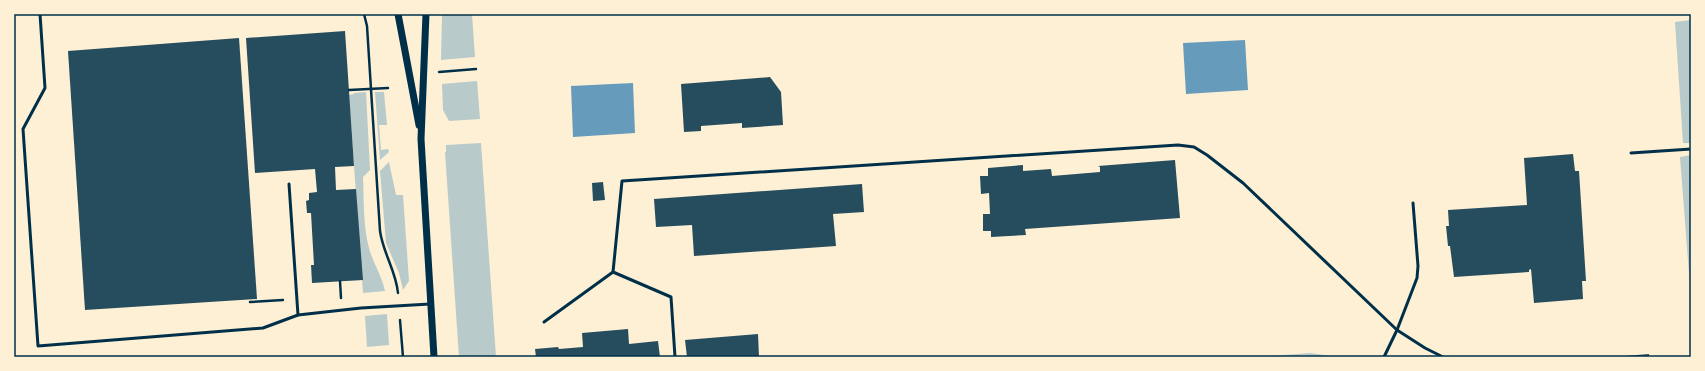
<svg xmlns="http://www.w3.org/2000/svg" width="1705" height="371" viewBox="0 0 1705 371" font-family="'Roboto Condensed',sans-serif">
<style>
.green{fill:#b9caca}
.water{fill:#669bbc}
.building{fill:#264d5e}
.lines{fill:none;stroke-linecap:round;stroke-linejoin:round}
.path{stroke:#003049;stroke-width:2.5}
.service{stroke:#003049;stroke-width:3}
.tertiary{stroke:#003049;stroke-width:7}
.neatline{fill:none;stroke:#003049;stroke-width:1.5}
</style>
<rect width="100%" height="100%" fill="#fdf0d5"/>
<!-- green -->
<g class="green">
<polygon points="442,14 472,14 475,57 441,60"/>
<polygon points="1691,20 1691,143 1683,143 1675,22"/>
<polygon points="477,81 480,119 449,121 443,110 442,84"/>
<path d="M366 92 370 170 363 177C364 200 363 226 369 248 373 263 382 276 385 291L363 293 349 95 354 94V93Z"/>
<polygon points="375,92 384,92 387,125 379,125 381,150 388,149 389,152 380,160"/>
<polygon points="481,143 496,357 459,357 445,152 446,152 446,145"/>
<polygon points="1691,155 1691,299 1680,157"/>
<polygon points="389,162 396,195 403,195 409,281 403,290 399,273 386,243 380,171"/>
<polygon points="387,314 389,345 367,347 365,316"/>
<polygon points="1310,353 1339,357 1256,357"/>
</g>
<!-- water -->
<g class="water">
<polygon points="1245,40 1248,90 1186,94 1183,43"/>
<polygon points="633,83 635,133 573,137 571,86"/>
</g>
<!-- building -->
<g class="building">
<polygon points="345,31 354,166 335,167 336,190 356,189 363,280 312,283 311,265 314,265 311,213 307,213 306,201 309,200 309,193 317,192 315,169 255,173 246,38"/>
<polygon points="239,38 257,299 85,310 68,51"/>
<polygon points="770,77 781,92 783,125 742,128 742,123 701,126 701,131 684,132 681,84"/>
<polygon points="1573,154 1575,171 1579,171 1586,281 1582,281 1583,299 1534,303 1531,269 1529,270 1529,272 1454,277 1450,246 1448,246 1446,226 1449,226 1448,210 1527,205 1524,158"/>
<polygon points="1175,160 1180,218 1025,229 1026,235 991,237 991,231 983,231 983,214 990,214 989,193 981,194 980,176 988,176 988,168 1023,165 1023,171 1051,169 1052,176 1100,172 1100,167 1098,166"/>
<polygon points="603,182 605,200 593,201 592,183"/>
<polygon points="862,184 864,212 833,214 836,246 694,256 692,225 656,227 654,199"/>
<polygon points="628,329 629,344 658,341 660,357 536,357 535,349 558,347 559,349 583,347 582,333"/>
<polygon points="758,334 759,357 687,357 685,340"/>
<polygon points="1649,354 1649,357 1625,357 1625,356"/>
</g>
<g class="lines">
<!-- path -->
<g class="path">
<path d="M364 14 367 26 380 231C383 253 396 271 398 293"/>
<polyline points="439,72 476,69"/>
<polyline points="349,90 388,88"/>
<polyline points="340,281 341,298"/>
<polyline points="250,302 283,300"/>
<polyline points="400,320 403,357"/>
</g>
<!-- service -->
<g class="service">
<polyline points="40,14 45,88 23,129 38,346 263,328 298,315 361,308 430,304"/>
<polyline points="1631,153 1691,149"/>
<polyline points="289,184 298,315"/>
<polyline points="544,322 613,272"/>
<polyline points="675,357 671,297 613,272 622,181 1178,145 1194,147 1207,155 1243,183 1397,330 1425,348 1443,357"/>
<polyline points="1384,357 1397,330 1417,278 1418,266 1413,203"/>
</g>
<!-- tertiary -->
<g class="tertiary">
<polyline points="398,14 419,125"/>
<polyline points="426,14 421,139 434,357"/>
</g>
</g>
<!-- border -->
<rect width="1705" height="371" fill="none" stroke="#fdf0d5" stroke-width="30"/>
<rect x="15" y="15" width="1675" height="341" class="neatline"/>
</svg>
